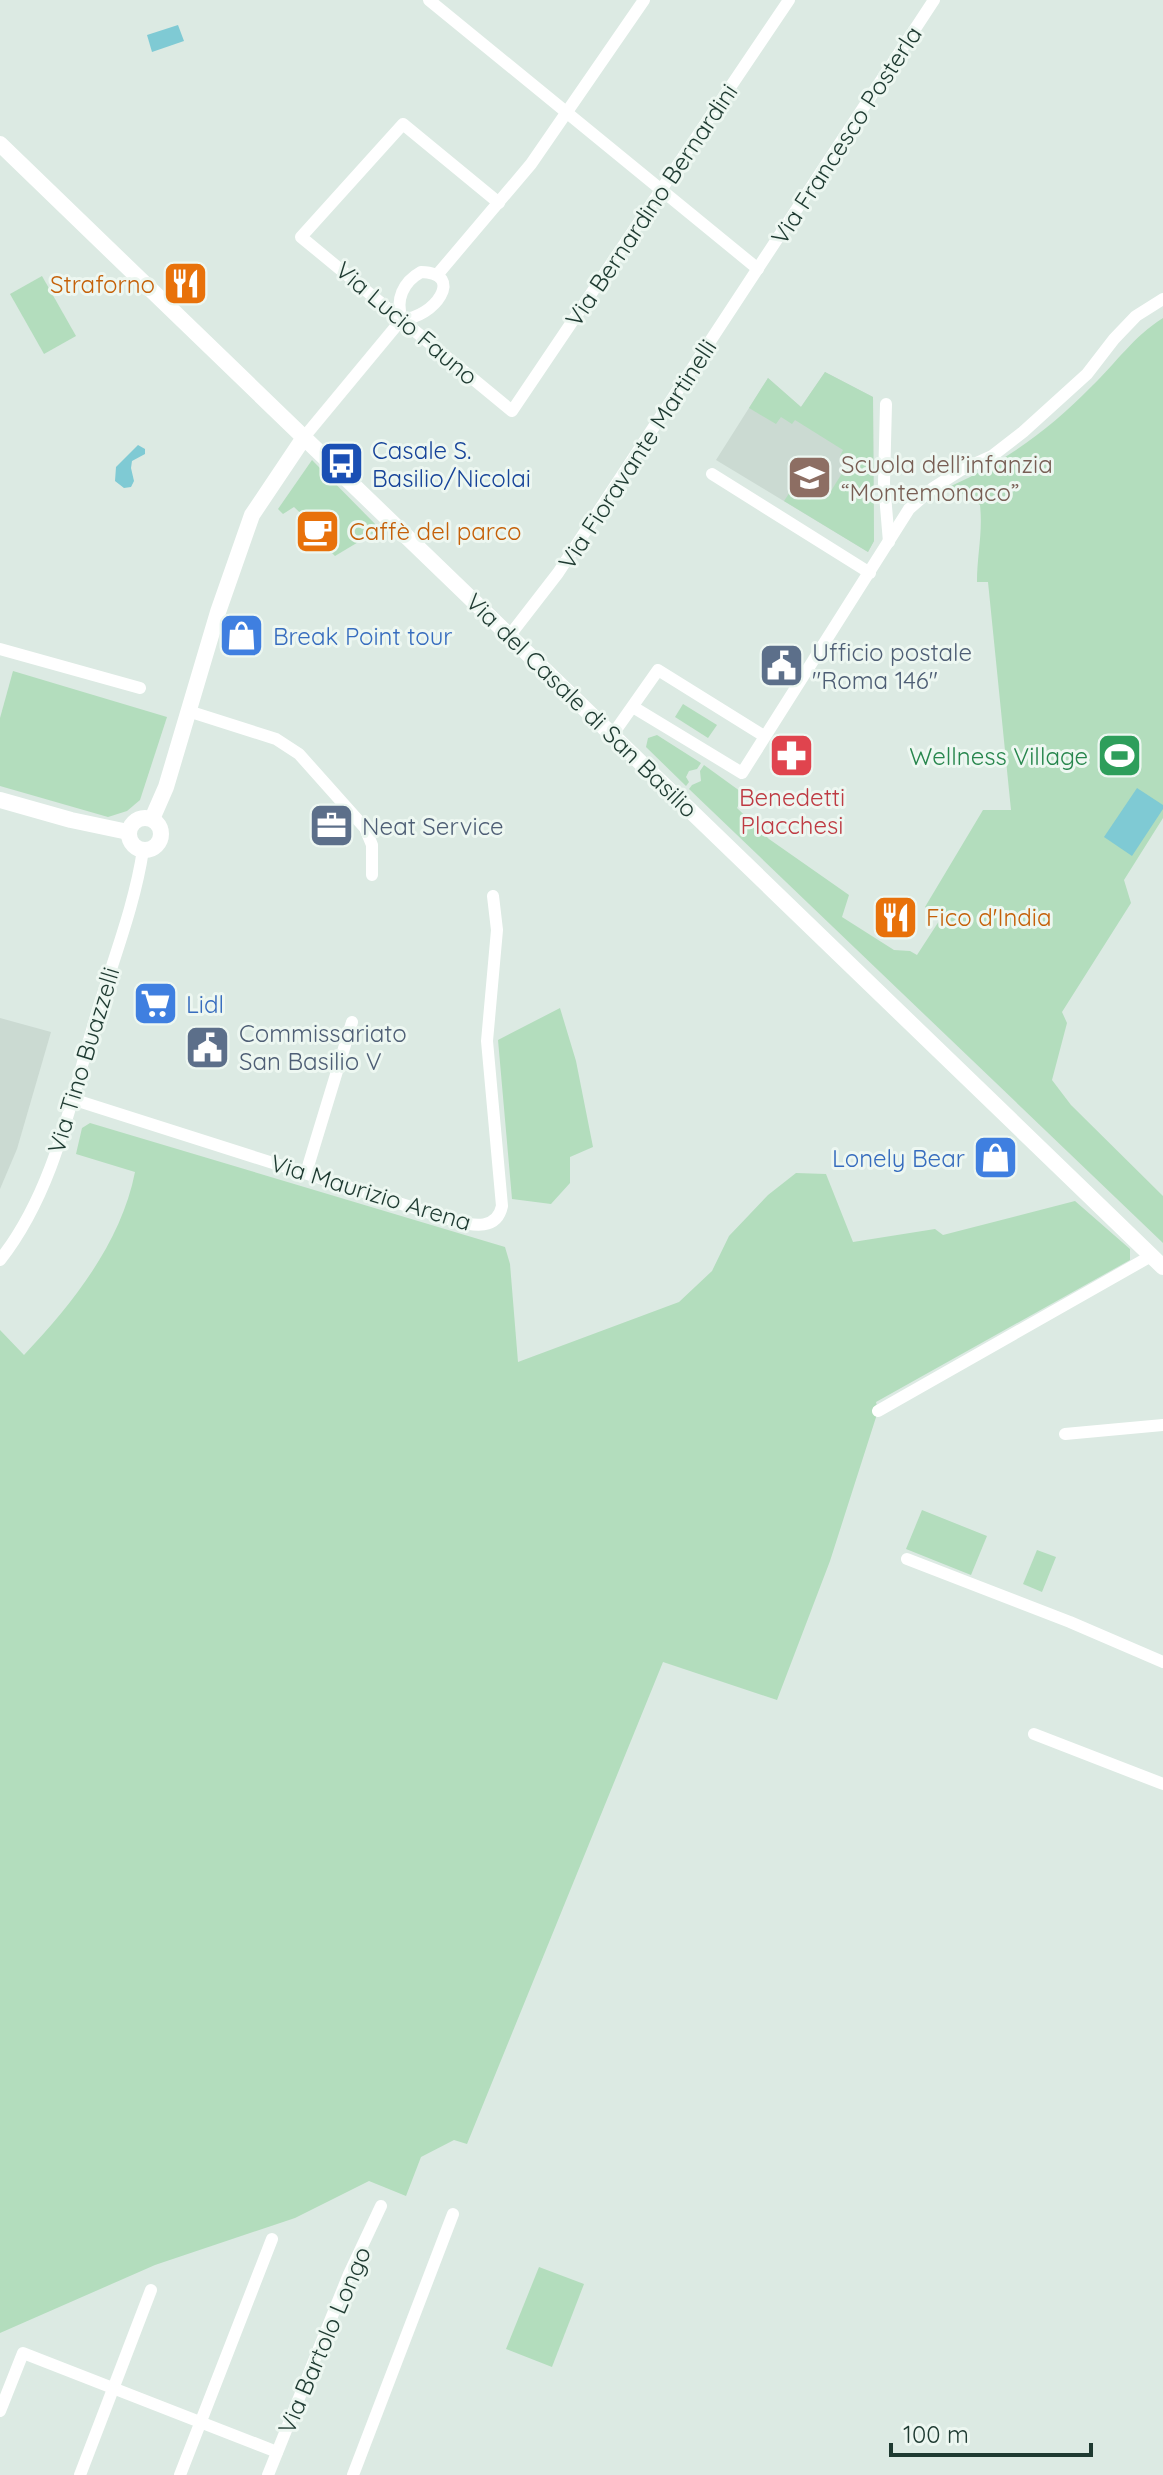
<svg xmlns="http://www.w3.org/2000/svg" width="1163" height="2475" viewBox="0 0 1163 2475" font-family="Quicksand,sans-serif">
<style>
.built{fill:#cbdad2}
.green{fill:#b3ddbd}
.water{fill:#7fcad4}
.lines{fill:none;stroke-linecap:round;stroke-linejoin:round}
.minor{stroke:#fff;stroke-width:12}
.tertiary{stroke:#fff;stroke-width:16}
.labels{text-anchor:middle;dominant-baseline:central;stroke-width:6;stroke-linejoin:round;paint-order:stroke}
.street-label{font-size:24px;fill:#1e3a31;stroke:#edf7f1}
.food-label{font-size:24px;fill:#c56008;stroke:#edf7f1;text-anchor:start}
.transit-label{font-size:24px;fill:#164399;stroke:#edf7f1;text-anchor:start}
.education-label{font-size:24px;fill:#785e54;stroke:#edf7f1;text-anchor:start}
.shop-label{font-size:24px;fill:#366cbe;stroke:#edf7f1;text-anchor:start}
.service-label{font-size:24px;fill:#4e5e75;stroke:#edf7f1;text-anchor:start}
.leisure-label{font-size:24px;fill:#27864d;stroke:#edf7f1;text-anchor:end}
.health-label{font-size:24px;fill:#be3a42;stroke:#edf7f1}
</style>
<rect width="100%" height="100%" fill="#dceae3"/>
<!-- built -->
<g class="built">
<polygon points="825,372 873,397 874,541 868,552 716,460 768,378 801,407"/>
<polygon points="0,1018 51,1032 17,1149 0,1189"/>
</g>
<!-- green -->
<g class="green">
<polygon points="42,276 76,336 44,354 10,294"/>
<path d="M1163 318V818L1124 880 1131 903 1062 1012 1067 1023 1052 1080 1071 1105 1163 1196V1243L689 789 692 785 701 781 700 771 704 765 744 794 737 808 769 839 849 895 842 917 894 950 910 951 917 955 941 918 925 907 983 810H1011L988 582H977C977 555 983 532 980 505L951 486C1005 462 1050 429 1092 386 1116 363 1134 336 1163 318Z"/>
<polygon points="825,372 873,397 874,541 868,552 784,501 792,489 810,500 815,493 826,499 849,462 840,456 843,450 795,420 792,424 781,417 776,424 749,408 768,378 801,407"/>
<polygon points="312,460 380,529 335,556 328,549 330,541 294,507 283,514 278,509"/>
<polygon points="13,671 167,717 140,800 127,811 108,817 0,786 0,718"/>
<polygon points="683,704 717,725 708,738 675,717"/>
<polygon points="657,735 701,763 697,769 689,771 686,777 689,782 686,786 646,747 648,738"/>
<polygon points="560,1008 576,1061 593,1147 570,1157 570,1183 551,1204 512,1199 498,1040"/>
<path d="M90 1123 505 1247 510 1264 518 1362 679 1302 712 1271 729 1236 768 1195 796 1173 826 1174 853 1242 935 1229 943 1235 1075 1201 1130 1249V1260L876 1402 878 1411 830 1561 777 1700 663 1662 467 2144 454 2140 421 2157 406 2196 369 2181 295 2218 155 2265 0 2333V1330L24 1355C73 1303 121 1243 135 1172L76 1154 82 1128Z"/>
<polygon points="922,1510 987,1536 971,1575 906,1549"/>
<polygon points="1037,1550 1056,1557 1042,1592 1023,1584"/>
<polygon points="539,2267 584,2284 552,2367 506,2349"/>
</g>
<!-- water -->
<g class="water">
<polygon points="178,25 184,41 152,52 147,35"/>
<polygon points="138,445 145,449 145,454 132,461 131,468 134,481 131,487 124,488 115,481 116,467"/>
<polygon points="1137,788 1163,805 1163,809 1132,856 1104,837"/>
</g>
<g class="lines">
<!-- minor -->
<g class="minor">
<polyline points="429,0 758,269"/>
<polyline points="499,203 403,124 301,237 512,411 789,0"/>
<path d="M421 272C467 273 433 319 402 319 395 300 403 282 421 272Z"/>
<polyline points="437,275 531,164 644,0"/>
<polyline points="886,404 884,483 889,542"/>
<polyline points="305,436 402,319"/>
<polyline points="712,474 870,573"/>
<polyline points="510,635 558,573 934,0"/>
<polyline points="0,649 140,688"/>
<polyline points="633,707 742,773 909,509 933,488 961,470 992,456 1023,432 1087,374 1114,339 1136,316 1163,299"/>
<polyline points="188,711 276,739 299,754 365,828 372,845 372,875"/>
<polyline points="613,734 658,670 764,736"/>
<path d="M72 1099 455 1221C474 1226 497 1230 502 1206L487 1041 497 930 493 896"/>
<polyline points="306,1173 352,1022"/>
<path d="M0 1260C56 1189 72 1094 98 1010 114 957 135 904 143 850"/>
<polyline points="878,1411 1151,1256"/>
<polyline points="1065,1434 1163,1425"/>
<polyline points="907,1559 1070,1622 1163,1662"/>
<polyline points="1034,1734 1163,1784"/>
<polyline points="0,2411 23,2353 277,2452"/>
<polyline points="80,2475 151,2290"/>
<polyline points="180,2475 272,2239"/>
<polyline points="268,2475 349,2274 381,2206"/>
<polyline points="353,2475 453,2214"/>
</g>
<!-- tertiary -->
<g class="tertiary">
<polyline points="0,144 1163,1267"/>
<polyline points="0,800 71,820 128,832"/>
<circle cx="145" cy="834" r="16"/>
<polyline points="152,819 166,787 218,612 252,515 305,436"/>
</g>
</g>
<!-- icons -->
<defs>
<symbol id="restaurant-square" viewBox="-11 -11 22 22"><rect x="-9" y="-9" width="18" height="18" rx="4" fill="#e8710a" stroke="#edf7f1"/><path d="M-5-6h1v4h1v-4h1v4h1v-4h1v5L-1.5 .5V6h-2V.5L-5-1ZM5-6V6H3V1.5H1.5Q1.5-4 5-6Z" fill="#fff"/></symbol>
<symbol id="bus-square" viewBox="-11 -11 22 22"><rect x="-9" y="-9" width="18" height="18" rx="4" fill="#1a4fb4" stroke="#edf7f1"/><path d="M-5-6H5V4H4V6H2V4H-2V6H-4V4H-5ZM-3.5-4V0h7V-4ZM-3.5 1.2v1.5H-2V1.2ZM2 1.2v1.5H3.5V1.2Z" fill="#fff"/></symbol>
<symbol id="school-square" viewBox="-11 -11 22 22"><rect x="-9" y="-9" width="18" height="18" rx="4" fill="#8d6e63" stroke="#edf7f1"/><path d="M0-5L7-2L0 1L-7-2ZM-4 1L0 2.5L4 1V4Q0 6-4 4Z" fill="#fff"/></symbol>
<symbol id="cafe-square" viewBox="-11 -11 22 22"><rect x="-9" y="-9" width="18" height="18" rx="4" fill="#e8710a" stroke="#edf7f1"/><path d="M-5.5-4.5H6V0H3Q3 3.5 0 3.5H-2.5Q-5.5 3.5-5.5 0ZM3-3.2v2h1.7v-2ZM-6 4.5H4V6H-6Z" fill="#fff"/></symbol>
<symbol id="shop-square" viewBox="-11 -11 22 22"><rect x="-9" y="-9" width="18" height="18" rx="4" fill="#3f7fe0" stroke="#edf7f1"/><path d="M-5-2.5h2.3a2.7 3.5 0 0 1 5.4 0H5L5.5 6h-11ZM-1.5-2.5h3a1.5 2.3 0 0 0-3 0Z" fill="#fff"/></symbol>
<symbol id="civic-square" viewBox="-11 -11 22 22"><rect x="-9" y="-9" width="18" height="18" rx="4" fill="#5c6f8a" stroke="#edf7f1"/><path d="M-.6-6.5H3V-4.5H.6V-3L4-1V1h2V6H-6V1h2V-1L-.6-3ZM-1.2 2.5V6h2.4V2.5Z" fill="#fff"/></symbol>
<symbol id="pharmacy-square" viewBox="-11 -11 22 22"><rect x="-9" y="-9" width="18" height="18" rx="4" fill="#e0444e" stroke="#edf7f1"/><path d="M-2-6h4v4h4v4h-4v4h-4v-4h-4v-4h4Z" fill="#fff"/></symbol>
<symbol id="stadium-square" viewBox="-11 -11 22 22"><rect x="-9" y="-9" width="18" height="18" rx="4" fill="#2e9e5b" stroke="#edf7f1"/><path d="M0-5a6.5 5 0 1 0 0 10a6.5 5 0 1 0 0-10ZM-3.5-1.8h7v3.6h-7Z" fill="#fff"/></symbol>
<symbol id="office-square" viewBox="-11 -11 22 22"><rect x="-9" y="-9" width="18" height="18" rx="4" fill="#5c6f8a" stroke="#edf7f1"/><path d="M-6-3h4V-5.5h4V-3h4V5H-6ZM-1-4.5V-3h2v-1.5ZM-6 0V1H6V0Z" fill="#fff"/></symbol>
<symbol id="supermarket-square" viewBox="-11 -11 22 22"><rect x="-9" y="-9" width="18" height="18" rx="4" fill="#3f7fe0" stroke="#edf7f1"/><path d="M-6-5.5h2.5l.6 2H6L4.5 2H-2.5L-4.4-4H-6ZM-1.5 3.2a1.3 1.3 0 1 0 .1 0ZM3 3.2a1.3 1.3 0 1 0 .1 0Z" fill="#fff"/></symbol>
</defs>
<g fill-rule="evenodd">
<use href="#restaurant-square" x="160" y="258" width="51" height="51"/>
<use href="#bus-square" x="316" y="438" width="51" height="51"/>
<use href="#school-square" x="784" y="452" width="51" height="51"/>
<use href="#cafe-square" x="292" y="506" width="51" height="51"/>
<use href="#shop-square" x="216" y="610" width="51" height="51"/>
<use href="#civic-square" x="756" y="640" width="51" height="51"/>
<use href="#pharmacy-square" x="766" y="730" width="51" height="51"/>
<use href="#stadium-square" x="1094" y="730" width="51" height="51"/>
<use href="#office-square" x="306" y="800" width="51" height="51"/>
<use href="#restaurant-square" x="870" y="892" width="51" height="51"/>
<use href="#supermarket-square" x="130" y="978" width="51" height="51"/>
<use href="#civic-square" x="182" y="1022" width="51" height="51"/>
<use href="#shop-square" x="970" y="1132" width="51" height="51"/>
</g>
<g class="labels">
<!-- street labels -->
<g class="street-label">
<text transform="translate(846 135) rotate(-57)">Via Francesco Posterla</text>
<text transform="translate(651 205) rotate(-56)">Via Bernardino Bernardini</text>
<text transform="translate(407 323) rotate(40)">Via Lucio Fauno</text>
<text transform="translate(637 454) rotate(-57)">Via Fioravante Martinelli</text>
<text transform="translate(582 705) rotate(44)">Via del Casale di San Basilio</text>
<text transform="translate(83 1060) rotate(-73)">Via Tino Buazzelli</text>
<text transform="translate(371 1192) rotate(17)">Via Maurizio Arena</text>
<text transform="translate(324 2340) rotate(-67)">Via Bartolo Longo</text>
</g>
<!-- food labels -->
<g class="food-label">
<text x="155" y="284" text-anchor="end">Straforno</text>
<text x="349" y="531">Caffè del parco</text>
<text x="926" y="917">Fico d'India</text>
</g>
<!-- transit labels -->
<g class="transit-label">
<text x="372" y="450">Casale S.<tspan x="372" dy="28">Basilio/Nicolai</tspan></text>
</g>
<!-- education labels -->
<g class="education-label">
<text x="841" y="464">Scuola dell’infanzia<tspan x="841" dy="28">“Montemonaco”</tspan></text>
</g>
<!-- shop labels -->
<g class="shop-label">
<text x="273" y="636">Break Point tour</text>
<text x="186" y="1004">Lidl</text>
<text x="965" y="1158" text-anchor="end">Lonely Bear</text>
</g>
<!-- service labels -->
<g class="service-label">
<text x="812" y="652">Ufficio postale<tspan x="812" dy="28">"Roma 146"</tspan></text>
<text x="362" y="826">Neat Service</text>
<text x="239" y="1033">Commissariato<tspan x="239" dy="28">San Basilio V</tspan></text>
</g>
<!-- leisure labels -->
<g class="leisure-label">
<text x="1088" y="756">Wellness Village</text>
</g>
<!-- health labels -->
<g class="health-label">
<text x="792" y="797">Benedetti<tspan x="792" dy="28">Placchesi</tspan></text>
</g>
</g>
<!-- scale -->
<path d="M891 2443v12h200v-12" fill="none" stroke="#1e3a31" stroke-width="4"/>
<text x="903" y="2443" font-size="24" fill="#1e3a31" stroke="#edf7f1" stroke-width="6" paint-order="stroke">100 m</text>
</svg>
